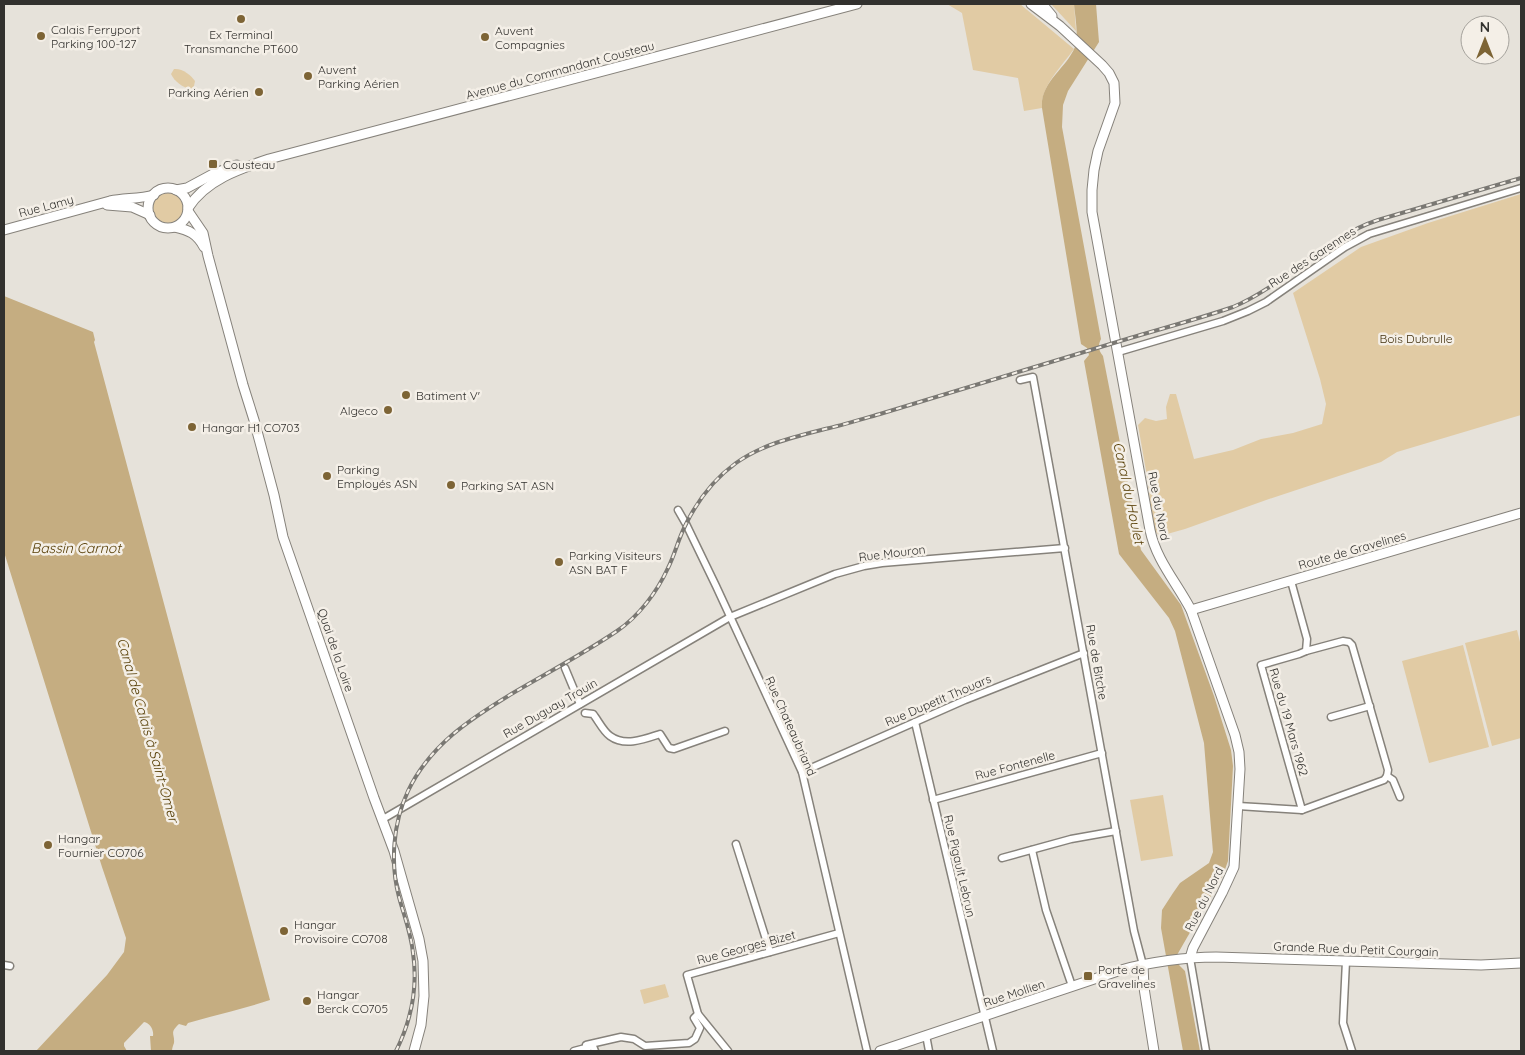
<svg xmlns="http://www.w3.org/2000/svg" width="1525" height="1055" viewBox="0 0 1525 1055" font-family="Quicksand,sans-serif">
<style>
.green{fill:#e1cba4}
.water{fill:#c5ad81}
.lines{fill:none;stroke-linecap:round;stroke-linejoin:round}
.street-casing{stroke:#86827b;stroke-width:9}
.secondary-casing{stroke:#86827b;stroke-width:11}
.street{stroke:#fff;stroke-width:6}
.secondary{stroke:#fff;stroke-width:9}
.rail-casing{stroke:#7a7873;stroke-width:4}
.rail{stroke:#f4efe7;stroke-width:2;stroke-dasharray:5.5;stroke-linecap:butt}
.poi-dot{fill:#7d6435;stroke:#f4efe7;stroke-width:2}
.labels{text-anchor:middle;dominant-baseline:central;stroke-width:5;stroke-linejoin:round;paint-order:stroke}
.poi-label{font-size:12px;fill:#32312e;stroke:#f4efe7;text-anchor:start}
.street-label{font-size:12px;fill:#32312e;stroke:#f4efe7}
.park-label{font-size:12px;fill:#42300c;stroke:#f4efe7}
.water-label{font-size:14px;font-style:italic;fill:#573e05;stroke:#f4efe7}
</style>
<rect width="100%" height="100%" fill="#e6e2da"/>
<!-- green -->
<g class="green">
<path d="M947 4H1020L1074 49C1062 66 1040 87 1042 108L1024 111 1018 78 973 70 962 13Z"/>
<polygon points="1051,4 1074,4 1076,31"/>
<path d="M174 69C182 68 191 75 195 81L194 86 191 89C183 88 174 81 171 74Z"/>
<circle cx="168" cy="208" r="15"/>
<polygon points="1521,194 1521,415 1397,452 1381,462 1269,499 1185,529 1160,536 1153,529 1148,482 1138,425 1145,418 1156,421 1167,419 1166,407 1170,394 1176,394 1194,459 1233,450 1261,439 1293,433 1322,424 1326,404 1320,379 1293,293 1361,247 1428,223"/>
<polygon points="1517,630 1521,646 1521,738 1492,746 1465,643"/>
<polygon points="1463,645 1489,747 1429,763 1402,661"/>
<polygon points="1163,795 1173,856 1141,861 1130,800"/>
<polygon points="665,984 669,997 644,1004 640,990"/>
</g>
<!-- water -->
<g class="water">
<path d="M1074 4H1096L1099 42 1068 91 1063 105 1062 127 1101 339C1098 345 1098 350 1103 356L1141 550 1181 605 1214 696 1231 750 1233 766 1228 861 1223 875 1177 955 1179 965 1185 971 1200 1051H1183L1161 928 1162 910 1173 893 1180 883 1209 863 1213 852 1204 743 1175 631 1169 618 1119 554 1084 361 1089 355 1087 348 1081 344 1042 108C1040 82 1066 69 1075 47 1079 37 1075 15 1074 4Z"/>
<path d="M4 296 93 332 95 340 94 342 270 1000C243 1009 215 1015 188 1023L186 1026 179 1024C169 1033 175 1034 174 1043 173 1046 172 1048 172 1051H151L150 1036H153C154 1030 150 1023 144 1022L124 1043V1046L127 1051H36L107 975 124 952 126 938 102 867 4 552Z"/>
</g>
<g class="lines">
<defs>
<g id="street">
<polyline points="1118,352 1223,321 1248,311 1266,302 1345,247 1369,234 1521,188"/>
<polyline points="1020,380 1033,377 1134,931 1143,965"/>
<polyline points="678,510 686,524 716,586 802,772 867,1051"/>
<polyline points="1291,581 1307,639 1306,651 1299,654 1261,665 1302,810"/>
<polyline points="565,668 580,704"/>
<path d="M585 713 593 714C598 720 603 731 610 736 625 747 645 739 660 734L669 748 674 749 725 731"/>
<polyline points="1331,717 1370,706"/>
<polyline points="915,722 993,1051"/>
<polyline points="802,772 965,700 1084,653"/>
<polyline points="1387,776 1393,780 1400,797"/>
<polyline points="933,800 1102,753"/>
<polyline points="1238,806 1302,810 1384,780 1387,776 1388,770 1352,645 1349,642 1343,641 1306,651"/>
<polyline points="383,819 730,617 835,574 864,566 882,563 1065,548"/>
<polyline points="736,844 770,952"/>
<polyline points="1032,850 1046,910 1072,986"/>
<polyline points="1002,858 1071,839 1116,831"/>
<polyline points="1190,958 1206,1051"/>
<polyline points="1346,961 1343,1023 1352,1051"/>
<polyline points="4,965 10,966"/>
<polyline points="926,1035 929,1051"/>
<polyline points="587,1048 586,1045 621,1037 634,1039 645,1046 689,1043 695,1039 700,1028 694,1018 698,1014"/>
<polyline points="574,1051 593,1046 595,1051"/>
<polyline points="728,1051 698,1014 687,975 839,933"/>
</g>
<g id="secondary">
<path d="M1031 4 1060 26 1102 65 1109 73 1114 83 1115 103 1098 151 1094 170 1092 190V212L1150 530C1156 560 1177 583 1191 610L1235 735 1239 752 1240 769 1234 867 1222 893 1193 948 1190 958"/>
<polyline points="1042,4 1052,16"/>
<circle cx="168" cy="208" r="20"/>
<polyline points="176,190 187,188 213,174 237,165"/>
<polyline points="107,205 132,207 150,215"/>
<path d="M188 208C206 180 239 169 269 159L857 4"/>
<polyline points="188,211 203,233 208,256 243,385 254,420 274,495 283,537 374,798 394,851 419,939 423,961 424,996 421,1025 414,1051"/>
<path d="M175 227C189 230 197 234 204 247"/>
<path d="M4 230 110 201C125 198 139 199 154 195"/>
<polyline points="1191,610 1521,513"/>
<polyline points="1143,965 1144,988 1154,1051"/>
<path d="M880 1051 1121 970C1149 962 1187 957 1216 957L1481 965 1521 963"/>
</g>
</defs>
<!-- street casing -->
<use href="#street" class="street-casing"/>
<!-- secondary casing -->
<use href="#secondary" class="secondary-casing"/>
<!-- street -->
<use href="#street" class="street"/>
<!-- secondary -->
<use href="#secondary" class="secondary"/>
<defs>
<path id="rail" d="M396 1051C411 1021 418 987 413 953 411 933 404 916 399 897 390 863 393 823 408 791 430 745 470 719 513 693 547 673 583 654 617 631 639 616 657 592 668 568 675 554 678 540 685 526 697 501 714 479 736 463 763 444 794 437 825 429 843 425 862 419 880 414 959 390 1038 366 1117 342 1156 330 1195 320 1233 307 1285 285 1324 238 1378 220L1521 178"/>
</defs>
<!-- rail casing -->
<use href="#rail" class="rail-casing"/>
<!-- rail -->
<use href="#rail" class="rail"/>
</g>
<!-- markers -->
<g class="poi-dot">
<circle cx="241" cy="19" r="5"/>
<circle cx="41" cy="36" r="5"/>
<circle cx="485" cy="37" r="5"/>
<circle cx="308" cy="76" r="5"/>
<circle cx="259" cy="92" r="5"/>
<rect x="208" y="159" width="10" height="10" rx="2.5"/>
<circle cx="406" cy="395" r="5"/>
<circle cx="388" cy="410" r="5"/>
<circle cx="192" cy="427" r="5"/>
<circle cx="327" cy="476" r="5"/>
<circle cx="451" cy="485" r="5"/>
<circle cx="559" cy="562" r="5"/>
<circle cx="48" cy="845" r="5"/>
<circle cx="284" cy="931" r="5"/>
<rect x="1083" y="971" width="10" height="10" rx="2.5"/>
<circle cx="307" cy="1001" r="5"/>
</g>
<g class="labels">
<!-- poi labels -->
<g class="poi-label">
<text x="51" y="29">Calais Ferryport<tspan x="51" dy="14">Parking 100-127</tspan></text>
<text x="495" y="30">Auvent<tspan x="495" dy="14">Compagnies</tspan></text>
<text x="241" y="34" text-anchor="middle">Ex Terminal<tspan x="241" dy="14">Transmanche PT600</tspan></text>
<text x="318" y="69">Auvent<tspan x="318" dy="14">Parking Aérien</tspan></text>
<text x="249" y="92" text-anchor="end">Parking Aérien</text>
<text x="223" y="164">Cousteau</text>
<text x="416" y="395">Batiment V'</text>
<text x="378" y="410" text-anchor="end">Algeco</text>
<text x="202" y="427">Hangar H1 CO703</text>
<text x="337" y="469">Parking<tspan x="337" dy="14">Employés ASN</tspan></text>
<text x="461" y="485">Parking SAT ASN</text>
<text x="569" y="555">Parking Visiteurs<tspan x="569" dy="14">ASN BAT F</tspan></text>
<text x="58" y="838">Hangar<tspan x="58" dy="14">Fournier CO706</tspan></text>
<text x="294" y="924">Hangar<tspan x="294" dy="14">Provisoire CO708</tspan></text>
<text x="1098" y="969">Porte de<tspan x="1098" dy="14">Gravelines</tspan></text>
<text x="317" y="994">Hangar<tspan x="317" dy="14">Berck CO705</tspan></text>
</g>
<!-- street labels -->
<g class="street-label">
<text transform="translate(560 70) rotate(-15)">Avenue du Commandant Cousteau</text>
<text transform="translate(46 206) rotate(-15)">Rue Lamy</text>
<text transform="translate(1312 257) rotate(-33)">Rue des Garennes</text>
<text transform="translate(1159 506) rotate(79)">Rue du Nord</text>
<text transform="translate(1352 550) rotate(-16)">Route de Gravelines</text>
<text transform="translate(892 553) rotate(-7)">Rue Mouron</text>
<text transform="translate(336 650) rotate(71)">Quai de la Loire</text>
<text transform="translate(1097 662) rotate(80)">Rue de Bitche</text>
<text transform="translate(938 700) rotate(-23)">Rue Dupetit Thouars</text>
<text transform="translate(550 708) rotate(-30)">Rue Duguay Trouin</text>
<text transform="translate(1289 722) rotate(74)">Rue du 19 Mars 1962</text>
<text transform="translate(791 726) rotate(66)">Rue Chateaubriand</text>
<text transform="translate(1015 765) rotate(-15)">Rue Fontenelle</text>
<text transform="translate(960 866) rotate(77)">Rue Pigault Lebrun</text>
<text transform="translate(1204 899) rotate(-63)">Rue du Nord</text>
<text transform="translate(746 947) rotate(-15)">Rue Georges Bizet</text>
<text transform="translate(1356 949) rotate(2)">Grande Rue du Petit Courgain</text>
<text transform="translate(1014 993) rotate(-18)">Rue Mollien</text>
</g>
<!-- park labels -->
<g class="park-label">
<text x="1416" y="338">Bois Dubrulle</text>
</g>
<!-- water labels -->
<g class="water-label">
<text transform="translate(1129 493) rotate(78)">Canal du Houlet</text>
<text x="76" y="548">Bassin Carnot</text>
<text transform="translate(148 730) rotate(74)">Canal de Calais à Saint-Omer</text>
</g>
</g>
<!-- border -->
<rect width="1525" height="1055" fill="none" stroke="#32312e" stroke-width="10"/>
<!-- north arrow -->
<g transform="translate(1485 40)"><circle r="24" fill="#f4efe7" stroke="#a6a39d"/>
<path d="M0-4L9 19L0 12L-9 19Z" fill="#7d6435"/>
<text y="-8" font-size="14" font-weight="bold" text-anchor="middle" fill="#32312e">N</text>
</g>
</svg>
